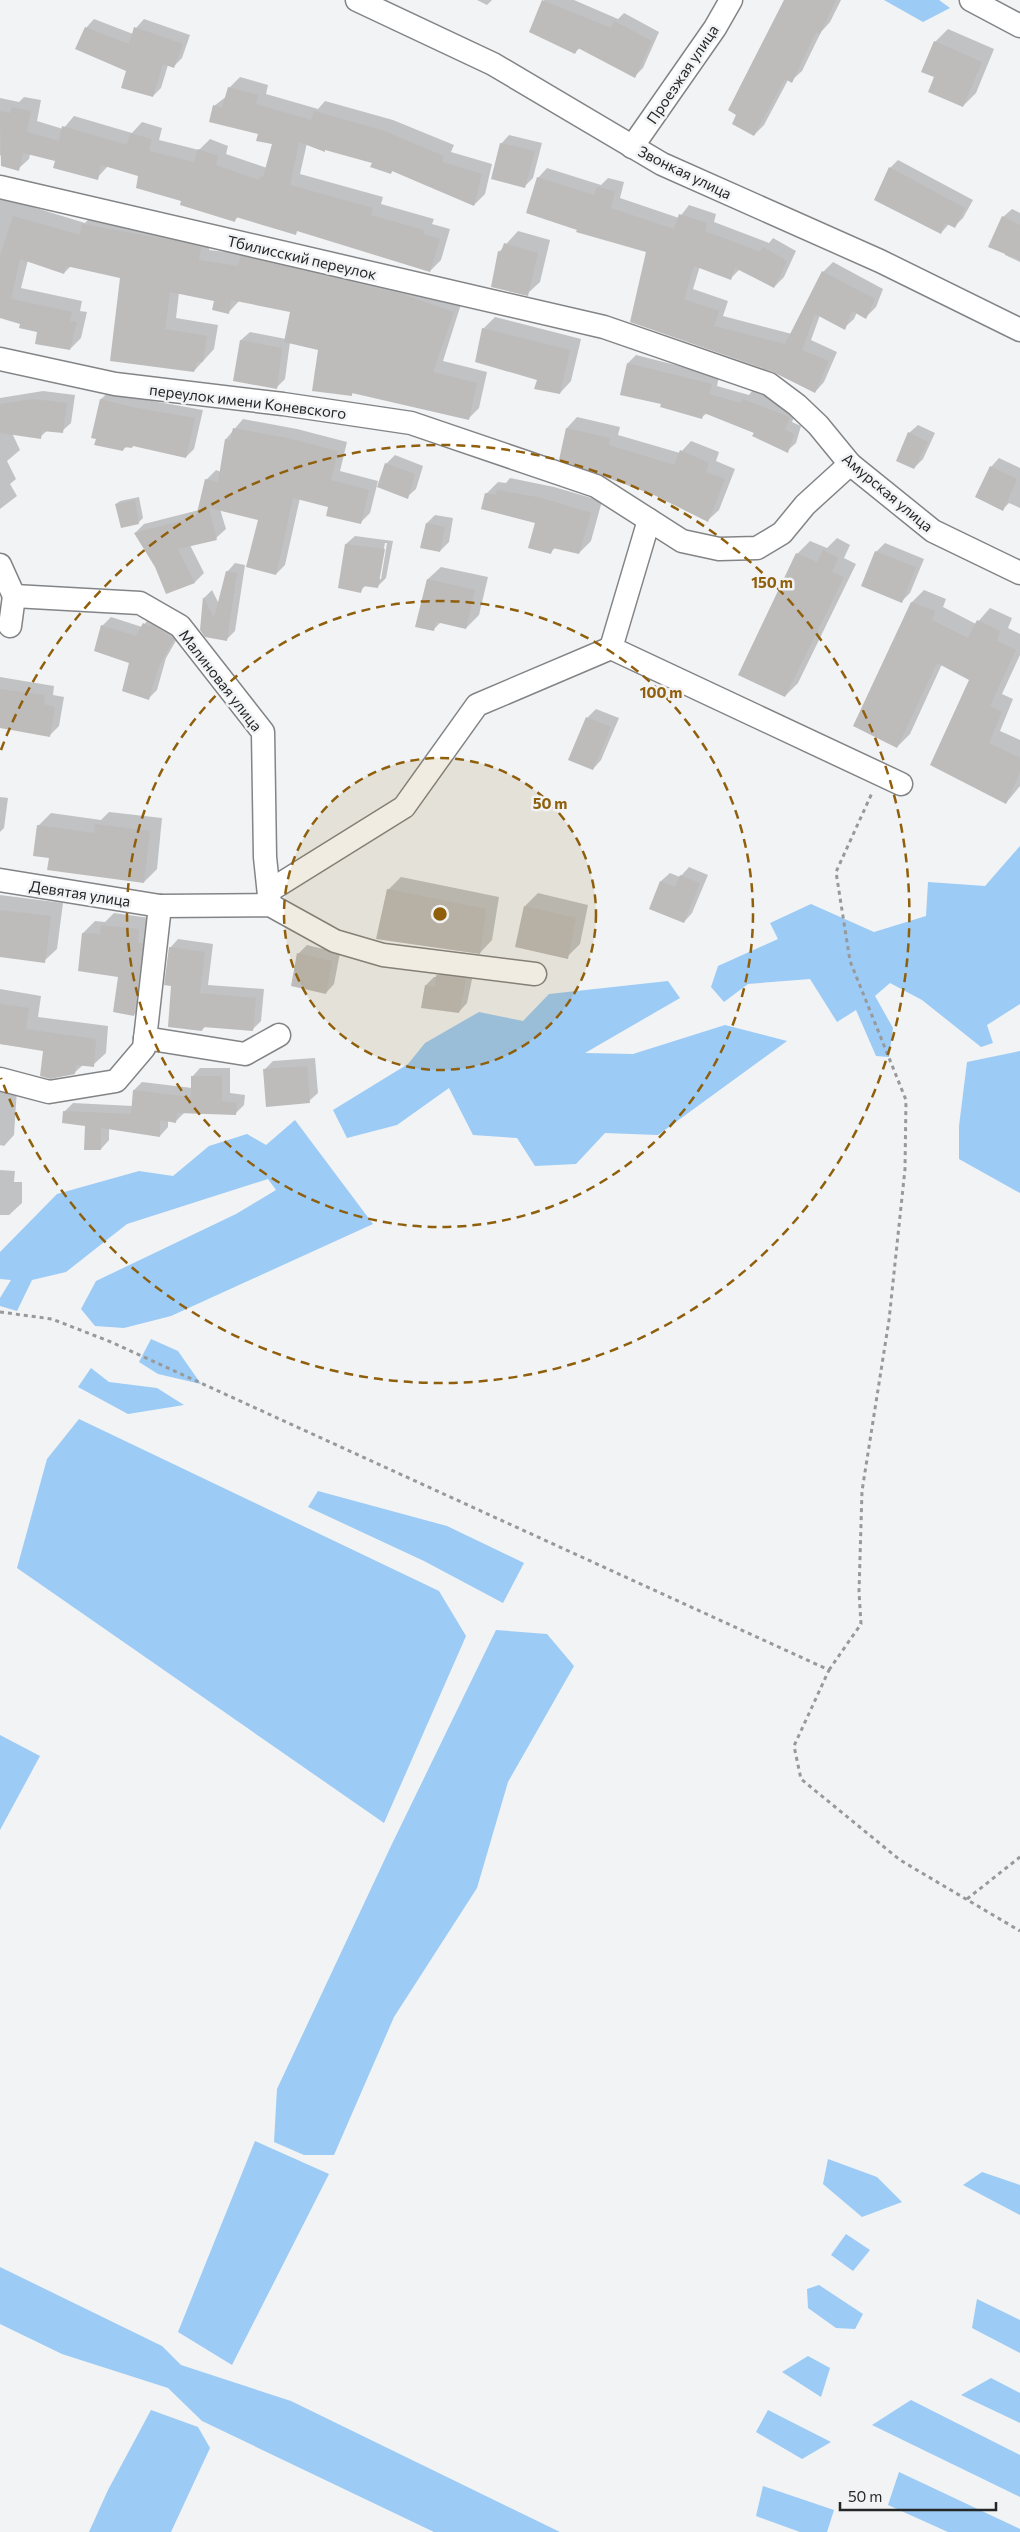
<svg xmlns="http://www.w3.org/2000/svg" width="1020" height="2532" viewBox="0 0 1020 2532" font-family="Commissioner,sans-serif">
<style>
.green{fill:#9ccbf5}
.shadow{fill:#0003;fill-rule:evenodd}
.building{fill:#bebbbb}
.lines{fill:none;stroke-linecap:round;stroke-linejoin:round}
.minor-casing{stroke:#838486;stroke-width:25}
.path{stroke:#98999a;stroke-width:3;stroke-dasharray:4 4;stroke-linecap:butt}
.minor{stroke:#fff;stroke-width:22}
.ring{fill:none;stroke:#8f5f0b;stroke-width:2.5;stroke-dasharray:9 6}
.labels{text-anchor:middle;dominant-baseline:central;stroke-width:5;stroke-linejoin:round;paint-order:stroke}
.street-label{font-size:15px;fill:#252626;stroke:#f1f3f5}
.centre{fill:#8f5f0b;stroke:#f1f3f5;stroke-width:2.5}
.ring-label{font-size:15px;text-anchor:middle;font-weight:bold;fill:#8f5f0b;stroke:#f1f3f5;stroke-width:5;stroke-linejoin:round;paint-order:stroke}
</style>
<rect width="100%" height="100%" fill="#f1f3f5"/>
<!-- green -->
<g class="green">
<polygon points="884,0 939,0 950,8 923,22"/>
<polygon points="1020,846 1020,1004 987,1025 993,1043 981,1047 922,1000 890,983 875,996 893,1028 889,1057 876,1056 856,1010 837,1022 810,979 748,984 724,1002 711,987 718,966 778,939 770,923 811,904 874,932 926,916 928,882 985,886"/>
<polygon points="668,981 680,998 585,1053 633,1054 725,1025 787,1041 658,1135 605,1133 576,1164 535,1166 517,1138 473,1135 449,1088 397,1125 347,1138 333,1110 408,1064 425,1043 479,1012 523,1021 549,994"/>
<polygon points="1020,1051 1020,1193 959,1159 959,1126 967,1062"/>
<polygon points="295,1120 373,1224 171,1316 124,1328 95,1326 81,1309 96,1281 236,1214 276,1190 268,1179 127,1224 66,1272 32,1280 17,1311 0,1306 0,1298 11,1280 0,1279 0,1252 57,1194 139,1171 173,1176 209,1146 247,1134 266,1145"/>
<polygon points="151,1339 178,1351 201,1384 158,1374 139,1362"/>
<polygon points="91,1368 109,1382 157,1388 184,1405 128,1414 78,1387"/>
<polygon points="79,1419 439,1591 466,1636 384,1823 17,1568 47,1459"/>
<polygon points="318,1491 447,1526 524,1563 503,1603 424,1561 308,1507"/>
<polygon points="496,1630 547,1634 574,1666 508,1782 477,1888 394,2017 334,2155 304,2155 274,2142 277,2089 391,1846"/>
<polygon points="0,1735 40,1756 0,1830"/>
<polygon points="255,2141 329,2174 232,2365 178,2332"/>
<polygon points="828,2159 877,2177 902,2202 862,2217 823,2184"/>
<polygon points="982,2172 1020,2185 1020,2215 963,2185"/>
<polygon points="846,2234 870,2250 853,2271 831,2255"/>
<polygon points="0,2267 162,2346 181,2365 291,2401 560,2532 434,2532 202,2421 168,2388 62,2354 0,2324"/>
<polygon points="819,2285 863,2314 855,2329 836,2328 808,2308 807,2289"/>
<polygon points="977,2299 1020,2320 1020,2353 972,2328"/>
<polygon points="808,2356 830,2368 821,2397 782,2372"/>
<polygon points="991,2378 1020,2393 1020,2423 961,2395"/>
<polygon points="911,2400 1020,2455 1020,2497 872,2425"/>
<polygon points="151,2410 198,2427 210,2448 171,2532 89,2532 108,2490"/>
<polygon points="768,2410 831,2442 802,2459 756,2432"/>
<polygon points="899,2472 1020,2529 1020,2532 948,2532 888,2505"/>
<polygon points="763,2486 834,2510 827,2532 800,2532 756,2516"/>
</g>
<!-- shadow -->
<g class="shadow">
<polygon points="477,0 492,0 487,5"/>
<polygon points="544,0 574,0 618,19 624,13 659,32 643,68 635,76 580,48 574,53 531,31"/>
<polygon points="784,0 841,0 830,22 821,32 802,71 791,81 788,80 764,125 754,135"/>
<polygon points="94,19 133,34 136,28 144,19 190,35 182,58 173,67 168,65 161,88 153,96 86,28"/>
<polygon points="948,29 994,49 976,93 963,106 935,76 935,42"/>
<polygon points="240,77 268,85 266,94 318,109 325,101 393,120 454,145 451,152 492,164 485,194 474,205 393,170 390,173 373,162 307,143 300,174 383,197 381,204 434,219 432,224 450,229 441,260 430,271 298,230 295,233 239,216 234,221 183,200 139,175 108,166 97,178 56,160 30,154 29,159 18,169 0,155 0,98 19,102 24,97 41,100 37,121 63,129 74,116 132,133 142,122 162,128 159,140 199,150 210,139 228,146 226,154 267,168 273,143 214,106 227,96 229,88"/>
<polygon points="509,135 542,143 533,178 525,186 501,144"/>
<polygon points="898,160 973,200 963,218 955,226 949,224 941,233 890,168"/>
<polygon points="547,168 601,185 608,178 624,182 620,198 679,218 689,205 716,214 714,222 769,243 773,238 796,251 784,277 774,287 740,269 730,279 700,266 693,289 728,301 723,316 792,334 823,272 833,262 883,289 876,307 866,317 857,312 854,319 844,328 820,315 811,340 837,352 824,382 815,392 774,370 631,321 647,251 578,229 538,178"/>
<polygon points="0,197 85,223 94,213 211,236 209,250 244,254 462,301 443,361 487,372 479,408 468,419 354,392 351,395 319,349 290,342 285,379 276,388 234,380 241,340 250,332 286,339 292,311 240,300 228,313 215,300 179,293 176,318 218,325 214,349 194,371 122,277 71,266 64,273 28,260 21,288 82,301 80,311 87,312 81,338 70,349 22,323 0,317"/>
<polygon points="1012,209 1020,213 1020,262 1005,255 1003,217"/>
<polygon points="518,231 550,240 540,282 527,294 499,252"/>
<polygon points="495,317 581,339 571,381 560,393 538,379 483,329"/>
<polygon points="636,355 719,376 717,386 749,395 752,391 798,408 792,422 801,426 796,443 787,451 755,433 707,413 702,417 662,403 628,363"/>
<polygon points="43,391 75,395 71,423 62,431 48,430 40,437 12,433 20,450 7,461 16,479 10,484 17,496 0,509 0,398"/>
<polygon points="110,391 141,399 203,410 194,449 186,457 134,445 127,446 123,450 93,437 101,399"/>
<polygon points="577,417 620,427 618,435 680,453 691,441 719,452 716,461 735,469 719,510 708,520 654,493 561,459 567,428"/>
<polygon points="243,419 297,429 347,442 340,471 378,481 370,513 361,522 329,506 300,498 285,565 276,574 260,519 220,509 226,529 216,538 190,545 204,573 195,582 166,592 156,566 135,533 144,524 199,510 206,480 216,470 221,472 226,439"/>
<polygon points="918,425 935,433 923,459 914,468 909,433"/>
<polygon points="395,455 423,466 416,489 407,497 386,464"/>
<polygon points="999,458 1020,468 1020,508 1009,503 1003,509 991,467"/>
<polygon points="510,478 554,487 602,501 591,541 579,553 556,547 550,553 536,522 486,494 498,482 506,483"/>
<polygon points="139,497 143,518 139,522 122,527 116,504 120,501"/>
<polygon points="435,515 453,518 449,542 440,551 427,523"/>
<path d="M355 536 393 541 386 578 377 587 366 585 360 591 339 587 346 544ZM385 543H387L381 579H378Z"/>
<polygon points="837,538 850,545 844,558 856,564 798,683 785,696 797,554 810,541 827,548"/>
<polygon points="885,543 924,559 910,593 902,601 876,552"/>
<polygon points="235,563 245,565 235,631 227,639 201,630 204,598 212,590 219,604 227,572"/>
<polygon points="441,567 488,577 479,615 466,628 441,622 433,630 428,579"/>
<polygon points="924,590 946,599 943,607 976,624 990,608 1012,618 1008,628 1020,634 1020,655 1002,694 1013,699 1000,731 1020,740 1020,786 1006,803 970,679 942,664 910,734 897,747 912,602"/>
<polygon points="152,615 182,630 166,658 157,690 149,698 131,662 102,626 111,617 142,627"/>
<polygon points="0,677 54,686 53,695 64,697 59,726 50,735 0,727"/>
<polygon points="596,709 619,718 601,760 593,769 570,759 588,717"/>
<polygon points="0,797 8,798 4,828 0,832"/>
<polygon points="109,812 162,818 157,869 144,882 50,857 38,826 51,813 101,820"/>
<polygon points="689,867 708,875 692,913 684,922 650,908 661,881 670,873 680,877"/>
<polygon points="401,877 499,897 492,940 480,953 388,890"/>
<polygon points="538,893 588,905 580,944 567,957 525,906"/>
<polygon points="0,895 63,903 57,949 44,961 0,955"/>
<polygon points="114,913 150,918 146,1003 134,1015 119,976 83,933 95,921 105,922"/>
<polygon points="178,939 213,944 208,985 264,989 261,1021 253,1029 206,1026 202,1030 172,985 170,948"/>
<polygon points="307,945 340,953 334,984 326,993 298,954"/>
<polygon points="446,967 474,970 467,1003 459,1012 426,985 434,977 437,977"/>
<polygon points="0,989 41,996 38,1017 108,1026 106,1053 93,1065 83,1065 74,1073 45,1050 0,1044"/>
<polygon points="315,1058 318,1093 309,1101 264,1070 273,1061"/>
<polygon points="200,1068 230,1068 230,1093 245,1095 244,1105 236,1113 185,1112 176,1121 168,1120 168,1127 160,1136 109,1128 109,1140 101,1149 86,1125 64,1112 73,1103 133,1106 134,1090 142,1082 192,1088 192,1077"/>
<polygon points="0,1088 17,1089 14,1135 4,1146 0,1145"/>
<polygon points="0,1170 15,1171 14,1182 22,1182 22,1203 9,1215 0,1215"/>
</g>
<!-- building -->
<g class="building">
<polygon points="542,0 611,28 614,21 652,41 635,78 578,48 575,54 529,32"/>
<polygon points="784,0 836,0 820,34 816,32 792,83 785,79 754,136 732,124 736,115 728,110"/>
<polygon points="85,27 129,44 134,27 183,44 174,68 163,64 153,97 121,88 126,71 75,49"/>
<polygon points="934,41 982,62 963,107 928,92 934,77 921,72"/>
<polygon points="228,87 258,95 256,104 311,120 314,111 382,130 444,156 442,162 482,174 474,206 392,171 391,174 370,167 372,163 325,150 325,152 299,142 290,185 373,208 371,215 424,230 423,234 440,239 430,272 297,231 296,235 236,217 235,222 180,205 181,201 136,188 138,176 101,165 98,180 53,168 55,161 23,153 19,171 1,166 0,111 10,113 12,107 31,111 27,132 59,141 62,126 127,145 130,133 152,139 149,151 194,162 198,149 218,156 216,165 259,180 260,176 263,177 272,144 256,141 258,134 209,122 213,105 222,108"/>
<polygon points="500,143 535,151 525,188 491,179"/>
<polygon points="889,167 965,208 955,228 945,223 941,234 874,200"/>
<polygon points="537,177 594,195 597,187 615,191 611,208 674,229 679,214 707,223 705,231 760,252 763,247 787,261 774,288 735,268 731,280 694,266 684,299 719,311 714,326 785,344 822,271 875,299 866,319 852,311 845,330 815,314 802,350 829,361 815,393 773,372 630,322 646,252 576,232 577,230 526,213"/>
<polygon points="13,216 80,235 82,224 177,241 201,247 199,260 238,266 241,256 402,294 454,312 433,372 477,383 469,420 352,393 352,396 312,391 318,350 284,342 290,312 231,300 229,314 212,310 214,301 170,292 165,329 207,336 203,362 197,362 194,372 110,361 120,278 66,266 64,274 20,259 11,299 72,312 70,321 77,322 70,350 35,344 37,332 19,328 20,324 0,318 0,256"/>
<polygon points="1002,216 1020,225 1020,260 988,247"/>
<polygon points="504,243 538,253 528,296 491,287 498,251 501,252"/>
<polygon points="482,328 570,350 560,394 534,389 537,380 475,362"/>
<polygon points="240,340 282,348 277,389 233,381"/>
<polygon points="627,363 712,384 709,394 741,403 742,399 790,417 785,430 794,434 788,453 752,436 754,433 704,413 702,419 660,407 661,404 620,395"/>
<polygon points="33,399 67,403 63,433 42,431 41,439 0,433 0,404"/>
<polygon points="100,399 132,407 195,418 186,458 133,446 132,448 124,447 123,451 94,445 96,439 91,438"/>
<polygon points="233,428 287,438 338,451 331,480 369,490 361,524 326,516 328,507 293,498 276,575 246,567 258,520 209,508 217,540 178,549 195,583 166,594 155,567 134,533 196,517 205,479 218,482 225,439 230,440"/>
<polygon points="566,428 610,438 609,445 674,465 680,450 709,463 706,472 725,479 708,522 654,495 559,460"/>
<polygon points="908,432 928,442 914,469 896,461"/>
<polygon points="385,463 415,474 408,499 377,487"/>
<polygon points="990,466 1017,479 1003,511 975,497"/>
<polygon points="497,490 542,498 591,513 579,554 553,548 551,554 528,548 535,523 481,509 485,493 496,495"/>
<polygon points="135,500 139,524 121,528 115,504"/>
<polygon points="426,523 445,527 440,552 420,548"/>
<polygon points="345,544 385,549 378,588 363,586 361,593 338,588"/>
<polygon points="823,550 838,558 832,572 844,577 785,697 738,675 796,553 817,562"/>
<polygon points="875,551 916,567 902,603 861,586"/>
<polygon points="226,571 237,573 227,641 205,637 200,630 203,597 214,618"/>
<polygon points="427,579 475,590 466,629 436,622 434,631 415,627"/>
<polygon points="911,602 935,611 932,620 968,638 977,620 1000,631 997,641 1016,650 990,706 1002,712 989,743 1020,758 1020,772 1006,804 930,765 969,680 937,663 897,748 853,726"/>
<polygon points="143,623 151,627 152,625 174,639 158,668 149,700 122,691 129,663 94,651 101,625 136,636"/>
<polygon points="0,689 45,695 44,704 55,707 50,737 0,728"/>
<polygon points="586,717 611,727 593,770 568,760"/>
<polygon points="95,824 150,831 144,883 47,870 49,858 33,856 37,825 94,833"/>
<polygon points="680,875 700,883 684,923 649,909 660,881 675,887"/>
<polygon points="387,889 486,909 480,954 376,939"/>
<polygon points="524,906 576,918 568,959 515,947"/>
<polygon points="0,910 51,916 45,963 0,957"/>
<polygon points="101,925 139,929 138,943 143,943 134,1016 113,1012 118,977 78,971 82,933 100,934"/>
<polygon points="169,947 205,952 200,993 256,998 253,1031 203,1027 202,1031 168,1027 171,986 164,985"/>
<polygon points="297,953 332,961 326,994 291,986"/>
<polygon points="436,975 466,979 459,1013 421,1008 425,985 435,987"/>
<polygon points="0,1004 29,1008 26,1029 96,1039 94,1067 76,1065 75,1074 50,1079 40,1076 43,1051 0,1044"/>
<polygon points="307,1066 310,1103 266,1107 263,1069"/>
<polygon points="191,1076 222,1076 222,1101 237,1103 236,1115 177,1113 176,1123 160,1120 160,1137 101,1128 101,1150 84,1150 85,1126 62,1123 63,1111 131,1114 133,1090 191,1097"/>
</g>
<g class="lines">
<defs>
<g id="minor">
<polyline points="357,0 493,64 662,164 880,261 1020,330"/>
<polyline points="971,0 1020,26"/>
<polyline points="632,147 715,28 731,0"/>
<polyline points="0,187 604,327 769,384 797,405 818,425 850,464 933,531 1020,573"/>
<polyline points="0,359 115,384 283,404 411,423 596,486 682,541 719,549 757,548 782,533 805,505 850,464"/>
<polyline points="649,520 611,648 901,784"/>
<polyline points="0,565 14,596 10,626"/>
<polyline points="14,596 140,603 180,626 263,732 265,857 270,905"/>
<polyline points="0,880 160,906 270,905 335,941 383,955 535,974"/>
<polyline points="269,891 404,807 477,705 611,648"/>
<polyline points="145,1038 245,1054 279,1035"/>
<polyline points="0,1079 49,1092 116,1081 144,1048 160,906"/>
</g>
</defs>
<!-- minor casing -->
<use href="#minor" class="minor-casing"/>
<!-- path -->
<g class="path">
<polyline points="0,1312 52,1319 111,1342 829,1670 794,1746 801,1779 900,1860 1020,1931"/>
<polyline points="829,1670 861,1624 859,1592 862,1491 889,1320 905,1169 906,1100 850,961 836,872 872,793"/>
<polyline points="967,1899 1020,1857"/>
</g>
<!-- minor -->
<use href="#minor" class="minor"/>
</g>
<!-- distance rings -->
<circle cx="440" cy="914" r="156" fill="#8f5f0b" fill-opacity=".12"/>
<g class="ring">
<circle cx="440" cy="914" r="156"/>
<circle cx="440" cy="914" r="313"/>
<path d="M1 750A469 469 0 1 1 1 1078"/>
</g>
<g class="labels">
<!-- street labels -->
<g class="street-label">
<text transform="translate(682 74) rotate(-56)">Проезжая улица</text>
<text transform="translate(685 172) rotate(26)">Звонкая улица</text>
<text transform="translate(302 257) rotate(13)">Тбилисский переулок</text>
<text transform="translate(248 401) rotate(7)">переулок имени Коневского</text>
<text transform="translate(888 492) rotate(40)">Амурская улица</text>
<text transform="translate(221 680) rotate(52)">Малиновая улица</text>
<text transform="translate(80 893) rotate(9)">Девятая улица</text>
</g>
</g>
<circle cx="440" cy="914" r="8" class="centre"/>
<g class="ring-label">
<text x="772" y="588">150 m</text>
<text x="661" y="698">100 m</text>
<text x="550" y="809">50 m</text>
</g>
<!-- scale -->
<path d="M840 2502v8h156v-8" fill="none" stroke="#252626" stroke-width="2.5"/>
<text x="848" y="2502" font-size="15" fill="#252626" stroke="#f1f3f5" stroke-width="4" paint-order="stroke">50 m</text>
</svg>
